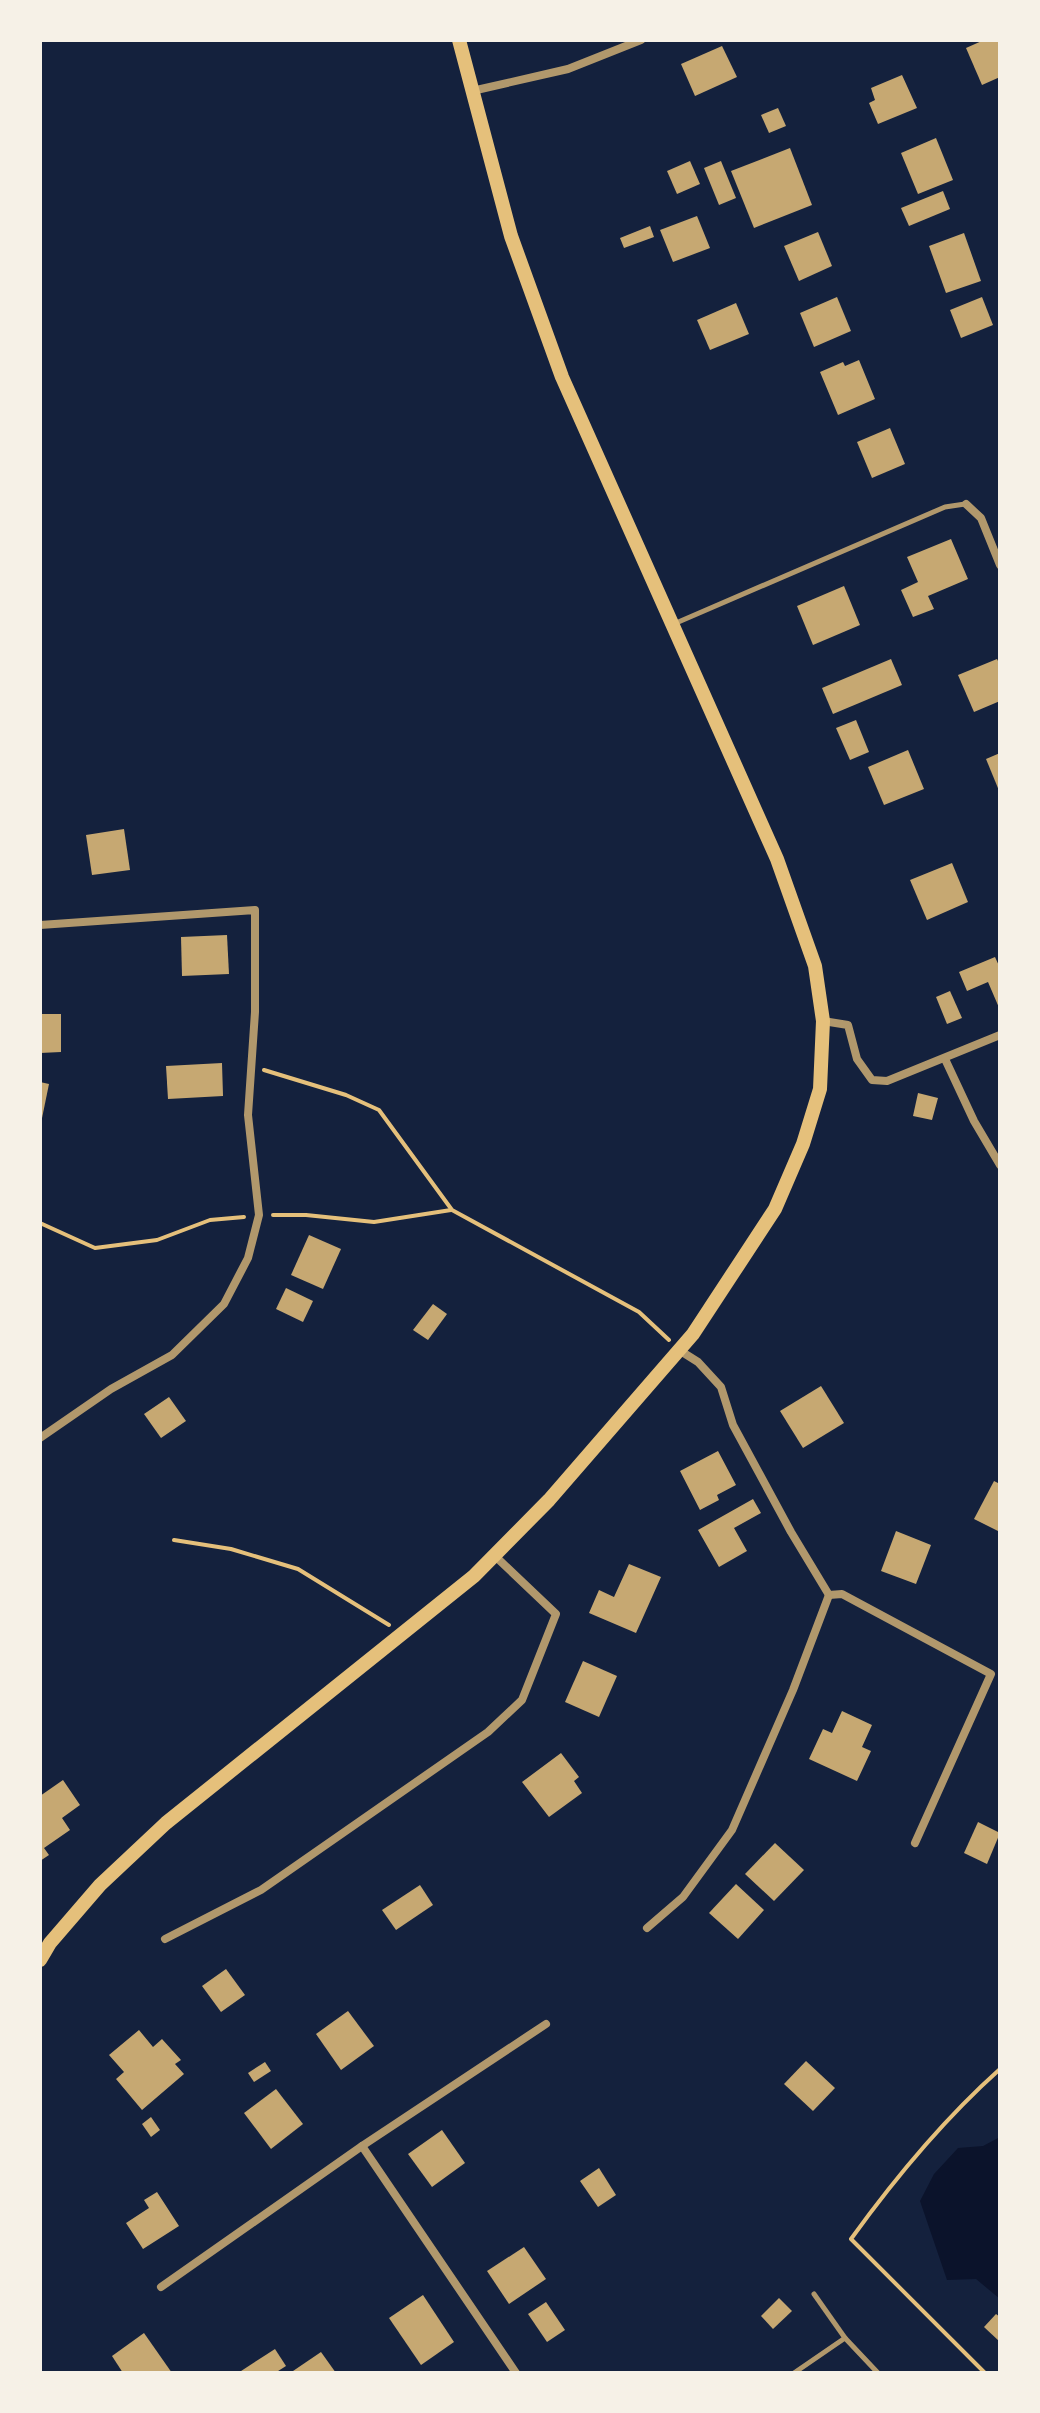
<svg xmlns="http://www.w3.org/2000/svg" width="1040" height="2413" viewBox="0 0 1040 2413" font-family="'PT Sans',sans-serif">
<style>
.water{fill:#0b132b}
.building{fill:#c6a872}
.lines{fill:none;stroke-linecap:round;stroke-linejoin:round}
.path{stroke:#e5c07b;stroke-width:4}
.service{stroke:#b1986c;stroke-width:5}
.minor{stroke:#b1986c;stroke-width:8}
.secondary{stroke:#e5c07b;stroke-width:14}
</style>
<rect width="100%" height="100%" fill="#14213d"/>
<!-- water -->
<polygon class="water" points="1000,2137 1000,2299 976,2279 947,2280 920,2201 934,2174 958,2148 983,2146"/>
<!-- building -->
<g class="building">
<polygon points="984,40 1000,40 1000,77 982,85 966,48"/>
<polygon points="722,46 737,77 695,96 681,64"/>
<polygon points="902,75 917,108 878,124 869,103 875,100 871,88"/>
<polygon points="778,108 786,126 769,133 761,115"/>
<polygon points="936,138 953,180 918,194 901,153"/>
<polygon points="790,148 812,205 754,228 731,171"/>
<polygon points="690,161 700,184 677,194 667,171"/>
<polygon points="721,161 736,198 719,205 704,168"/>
<polygon points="943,191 950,209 909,226 901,208"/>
<polygon points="697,216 710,248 673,262 660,230"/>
<polygon points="650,226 654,237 624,248 620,238"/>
<polygon points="818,232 832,266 799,281 784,246"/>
<polygon points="964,233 981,281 946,293 929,246"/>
<polygon points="837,297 851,331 814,347 800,313"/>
<polygon points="982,297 993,325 961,338 950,310"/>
<polygon points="736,303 749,334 710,350 697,320"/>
<polygon points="859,360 875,399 838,415 820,372 843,362 845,366"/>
<polygon points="890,428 905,464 872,478 857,442"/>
<polygon points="951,539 968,579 928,596 934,609 913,617 901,590 918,582 907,557"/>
<polygon points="844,586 860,625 813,645 797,606"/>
<polygon points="891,659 902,685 833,714 822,688"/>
<polygon points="997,659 1000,665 1000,701 974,712 958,675"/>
<polygon points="856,720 869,752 850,760 836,728"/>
<polygon points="908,750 924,789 884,805 868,767"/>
<polygon points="1000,753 1000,793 986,759"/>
<polygon points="124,829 130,870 92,875 86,835"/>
<polygon points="952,863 968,902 927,920 910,880"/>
<polygon points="227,935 229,974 182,976 181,937"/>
<polygon points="995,957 1000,968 1000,1010 988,982 967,991 959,972"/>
<polygon points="950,991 962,1018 947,1024 936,997"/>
<polygon points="40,1014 61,1014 61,1052 40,1053"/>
<polygon points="222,1063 223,1096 168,1099 166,1066"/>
<polygon points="40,1082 49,1084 41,1123 40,1123"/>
<polygon points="918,1093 938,1098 932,1120 913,1116"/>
<polygon points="309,1235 341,1249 323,1289 291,1275"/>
<polygon points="286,1288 313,1301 303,1322 276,1309"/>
<polygon points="433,1304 447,1314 428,1340 413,1330"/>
<polygon points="821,1386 844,1423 803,1448 780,1411"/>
<polygon points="169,1397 186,1421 161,1438 144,1414"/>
<polygon points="718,1451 736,1485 717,1495 719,1500 700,1510 680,1471"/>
<polygon points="994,1481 1000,1484 1000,1532 974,1519"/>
<polygon points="753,1499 761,1513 734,1528 747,1551 719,1567 698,1530"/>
<polygon points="896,1531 931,1545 916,1584 881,1571"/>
<polygon points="629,1564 661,1577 636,1633 589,1613 599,1590 614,1597"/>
<polygon points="583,1661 617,1676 599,1717 565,1702"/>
<polygon points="842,1711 872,1725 862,1747 871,1751 857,1781 809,1759 823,1729 832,1733"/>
<polygon points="561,1753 579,1777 574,1781 582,1793 549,1817 522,1782"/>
<polygon points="63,1780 80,1805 62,1818 70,1830 44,1848 49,1855 40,1861 40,1796"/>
<polygon points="978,1822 1000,1833 987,1864 964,1853"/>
<polygon points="775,1843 804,1870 774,1901 745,1874"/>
<polygon points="736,1884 764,1910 738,1939 709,1913"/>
<polygon points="420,1885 433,1905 396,1930 382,1910"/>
<polygon points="226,1969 245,1995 221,2012 202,1986"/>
<polygon points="348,2011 374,2046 341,2070 316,2034"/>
<polygon points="139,2030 153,2047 162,2039 181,2060 175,2064 184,2074 142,2110 116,2079 124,2072 109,2055"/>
<polygon points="806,2061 835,2088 813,2111 784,2084"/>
<polygon points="265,2062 271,2071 254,2082 248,2073"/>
<polygon points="276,2089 303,2124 271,2149 244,2113"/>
<polygon points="151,2117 160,2130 151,2137 142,2124"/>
<polygon points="442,2130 465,2163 432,2187 408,2154"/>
<polygon points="599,2168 616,2195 598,2207 580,2181"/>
<polygon points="157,2192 179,2226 143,2249 126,2223 149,2208 144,2200"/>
<polygon points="524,2247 546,2279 509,2304 487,2271"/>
<polygon points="423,2295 454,2342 421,2365 389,2318"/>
<polygon points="779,2298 792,2311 773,2329 761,2316"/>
<polygon points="546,2302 565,2330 547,2342 528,2314"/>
<polygon points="996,2314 1000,2317 1000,2342 984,2327"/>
<polygon points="144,2333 172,2373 123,2373 112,2356"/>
<polygon points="275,2349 286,2366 275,2373 238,2373"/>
<polygon points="321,2352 336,2373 294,2373 293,2371"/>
</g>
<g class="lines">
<!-- path -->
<g class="path">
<polyline points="264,1070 346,1095 379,1110 452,1210 639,1312 669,1340"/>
<polyline points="273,1215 306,1215 374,1222 451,1210"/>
<polyline points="40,1223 95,1248 157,1240 210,1220 244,1217"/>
<polyline points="174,1540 231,1549 298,1569 389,1625"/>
<path d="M985 2373 851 2239C895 2178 943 2120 1000 2069"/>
</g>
<!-- service -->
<g class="service">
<polyline points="676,623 945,507 965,504"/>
<polyline points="814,2294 845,2338"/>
<polyline points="794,2373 845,2338 878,2373"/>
</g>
<!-- minor -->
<g class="minor">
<polyline points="472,91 568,69 641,40"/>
<polyline points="966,504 981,518 1000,565"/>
<polyline points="40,925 255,910 255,1012 248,1115 259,1215 248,1258 224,1304 172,1355 111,1389 40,1438"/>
<polyline points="823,1021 848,1025 857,1059 872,1080 887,1081 1000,1035"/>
<polyline points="945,1059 974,1121 1000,1165"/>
<polyline points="679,1350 698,1362 721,1387 733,1425 791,1532 829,1595"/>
<polyline points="829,1595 842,1594 991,1674 915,1843"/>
<polyline points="647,1928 683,1897 732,1830 793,1690 829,1595"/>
<polyline points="165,1939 261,1890 488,1732 522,1700 556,1614 495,1556"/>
<polyline points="362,2146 516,2373"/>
<polyline points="161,2287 362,2146 546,2024"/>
</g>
<!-- secondary -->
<polyline class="secondary" points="40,1960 50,1943 100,1885 166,1823 474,1576 549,1500 693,1334 735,1270 775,1209 803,1144 820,1089 823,1021 815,966 777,859 562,377 511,236 459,40"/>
</g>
<!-- border -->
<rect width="1040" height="2413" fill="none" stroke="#f6f1e7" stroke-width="84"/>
</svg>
